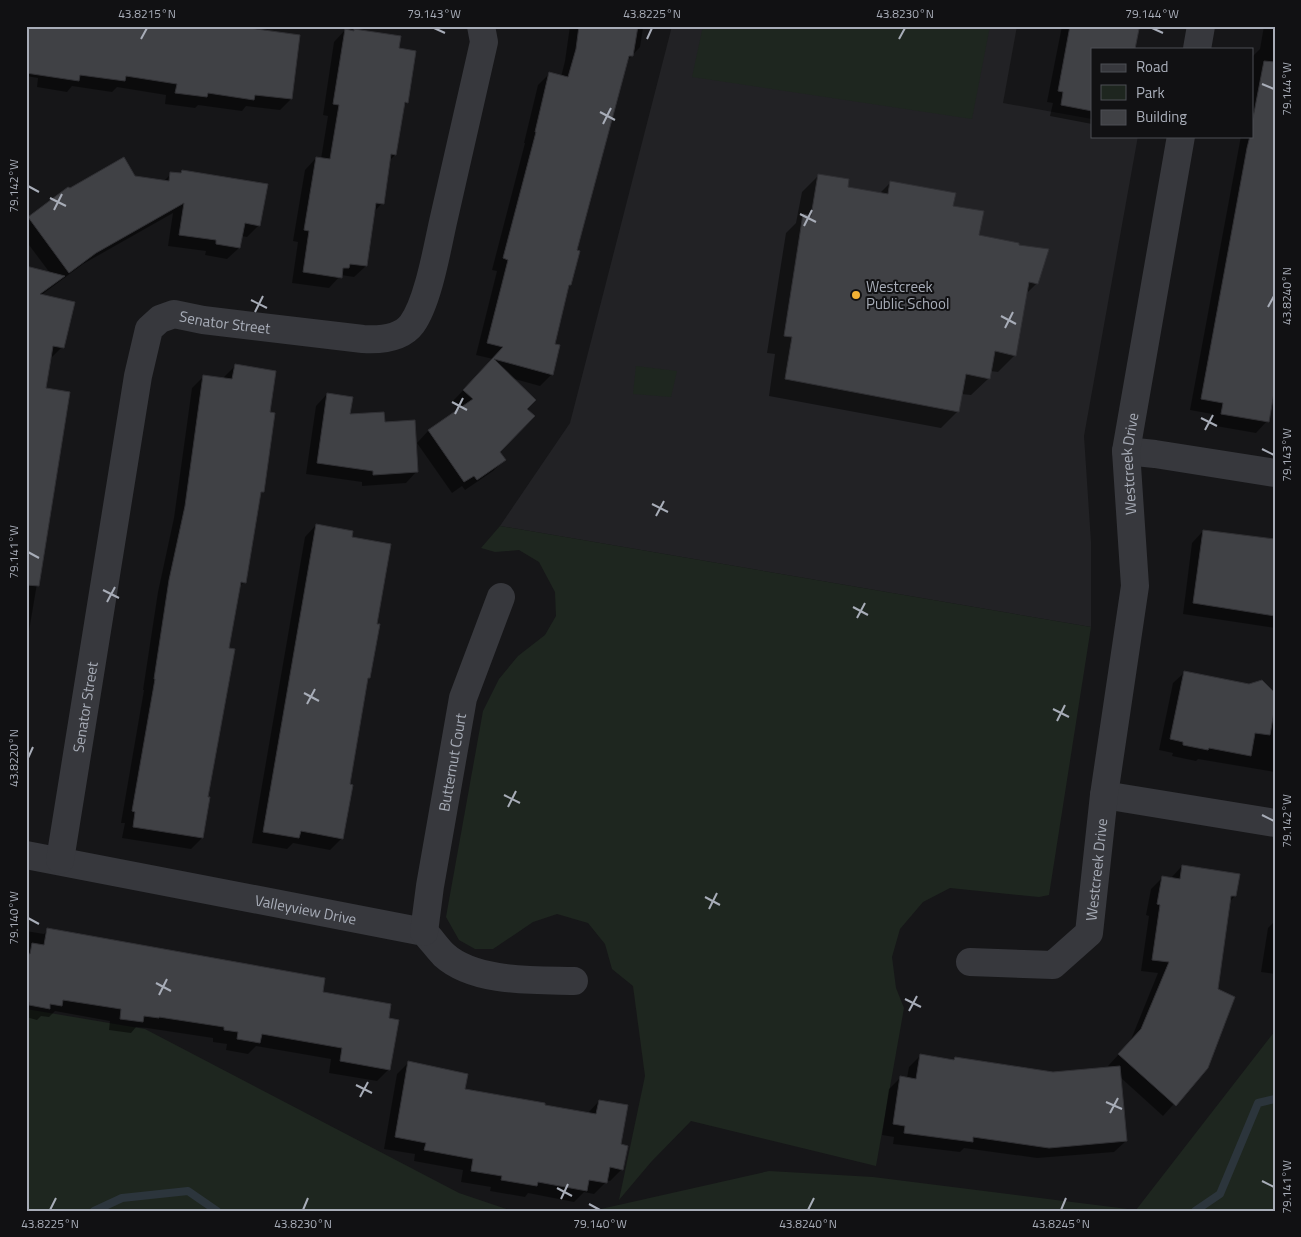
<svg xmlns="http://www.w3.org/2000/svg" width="1301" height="1237" viewBox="0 0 1301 1237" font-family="'Titillium Web',sans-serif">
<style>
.built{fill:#222225}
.green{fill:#1e261f}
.shadow{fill:#0007}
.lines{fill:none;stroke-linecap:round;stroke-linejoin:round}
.stream{stroke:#2c353c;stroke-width:8}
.building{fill:#404145;stroke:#303034}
.minor{stroke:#37383d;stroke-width:28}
.ticks{fill:none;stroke:#a8adb8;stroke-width:2}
.poi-dot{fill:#f2b134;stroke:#111113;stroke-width:2}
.labels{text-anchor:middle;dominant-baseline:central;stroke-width:4;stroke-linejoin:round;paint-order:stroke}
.poi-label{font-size:15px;fill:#a8adb8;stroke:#111113;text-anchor:start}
.street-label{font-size:15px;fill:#a8adb8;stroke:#111113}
.neatline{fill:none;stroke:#a8adb8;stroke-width:2}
.ticks-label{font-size:12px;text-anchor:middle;fill:#a8adb8}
</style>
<rect width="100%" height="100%" fill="#161618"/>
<!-- built -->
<polygon class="built" points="672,26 1017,26 1003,103 1092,119 1092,136 1138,136 1084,436 1091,542 1091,627 500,526 570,423"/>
<!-- green -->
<g class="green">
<polygon points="703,26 990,26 972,119 692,77"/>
<polygon points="636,366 677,371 671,397 633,394"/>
<polygon points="500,526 1091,627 1049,895 1039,897 950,888 923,902 900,929 892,957 896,988 904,1008 876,1166 691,1121 651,1162 619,1200 645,1076 633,986 612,969 605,944 588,923 557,914 533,922 493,949 475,949 459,940 446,917 483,711 499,679 518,656 545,635 556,616 555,592 539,562 519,550 495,552 481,548"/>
<polygon points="26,1009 145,1029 459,1193 512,1211 26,1211"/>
<polygon points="1275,1031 1275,1211 592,1211 769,1171 873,1177 1136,1210"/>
</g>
<!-- shadow -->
<g class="shadow">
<polygon points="26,26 291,99 280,110 246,106 242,111 198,105 195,108 165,104 166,95 117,87 112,92 72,86 67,92 37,87 38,78 26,76"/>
<polygon points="570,26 643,28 640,47 626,62 575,251 570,285 568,287 553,345 552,374 540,386 511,378 526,409 499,452 504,460 493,471 465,490 462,486 452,493 417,443 428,431 460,409 452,402 493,359 476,355 497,271 492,270 525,143 524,143 538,85 549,74 561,77 565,61"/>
<polygon points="1062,26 1138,26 1134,49 1092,49 1092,124 1050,116 1053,103 1047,102"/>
<polygon points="1264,26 1275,26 1275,366 1267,421 1256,433 1210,425 1212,414 1190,410 1241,136 1252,136 1252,57 1260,49"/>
<polygon points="345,30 353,32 355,30 398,49 407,102 403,106 395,155 389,161 382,203 374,212 366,266 354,277 341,275 329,288 292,283 298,242 293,241 305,170 316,158 321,159 328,116 323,115 334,42"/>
<polygon points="182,171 259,225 247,237 241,236 239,248 227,259 205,255 206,251 168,246 173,213 83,264 40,296 62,347 50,359 45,389 69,393 26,649 26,267 50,273 26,241 26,220 69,190 134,177 163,182 171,174 179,174"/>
<polygon points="819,175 846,188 879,194 891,182 952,207 978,236 1037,283 1026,294 1015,355 998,372 990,371 989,378 971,395 961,394 958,411 941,428 769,396 775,354 767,353 786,233 796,223 802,192"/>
<polygon points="235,366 269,413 262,492 259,495 244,582 239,587 228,649 202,838 191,849 122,838 125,823 121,823 144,690 143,690 158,592 174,518 192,388 204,376 223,379 224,377"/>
<polygon points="327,394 349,416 383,423 417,471 406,483 362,486 362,482 306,474 316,406"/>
<polygon points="316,525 351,538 376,625 369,677 367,680 348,785 342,838 330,850 293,843 287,849 252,843 305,537"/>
<polygon points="1203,531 1275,540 1275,628 1183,614 1192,543"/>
<polygon points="1185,672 1275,693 1275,772 1198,759 1196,761 1172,756 1173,753 1159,750 1173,683"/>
<polygon points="1182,866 1235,896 1229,902 1216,990 1226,1015 1228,1016 1207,1067 1163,1116 1120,1077 1126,1141 1114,1152 1037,1158 964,1148 960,1152 893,1144 894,1137 882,1135 889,1089 901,1077 907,1078 909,1067 920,1056 953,1061 955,1059 1053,1073 1110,1068 1108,1066 1130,1042 1158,973 1141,971 1149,916 1146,915 1151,889 1162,878 1171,878"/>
<polygon points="1275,921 1275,974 1261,972 1268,928"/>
<polygon points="48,930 321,993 388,1019 389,1069 377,1081 329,1073 331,1059 256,1046 248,1054 226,1050 227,1044 213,1042 213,1038 147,1028 136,1027 131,1033 109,1030 110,1021 55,1011 49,1017 41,1016 37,1020 26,1017 26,931 44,934"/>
<polygon points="409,1062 464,1090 588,1113 599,1101 619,1145 622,1169 610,1181 606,1180 605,1183 594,1194 584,1192 574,1202 528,1193 525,1197 490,1191 491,1187 461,1182 463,1170 414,1161 415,1154 384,1149 397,1074"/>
</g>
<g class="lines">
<!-- stream -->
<g class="stream">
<polyline points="94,1211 122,1198 188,1191 217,1211"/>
<polyline points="1195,1211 1220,1194 1258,1103 1275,1099"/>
</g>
</g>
<!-- building -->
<g class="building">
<polygon points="26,26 235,26 300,35 292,99 255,95 254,100 208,93 207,97 175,93 177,84 126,76 125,81 80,75 79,81 26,73"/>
<polygon points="579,26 638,26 633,56 629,56 577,250 580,251 571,285 569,285 555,344 560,345 553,375 494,359 536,400 527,409 535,416 500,452 506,460 477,480 474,476 464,482 428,430 473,399 463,390 503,347 487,343 508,260 503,258 536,132 535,132 549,72 568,77 576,49"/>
<polygon points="1070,26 1125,26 1139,29 1135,49 1092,49 1092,111 1061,105 1063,92 1058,91"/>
<polygon points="345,29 354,31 354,29 401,36 399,48 416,51 408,103 405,102 396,155 391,154 384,204 376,203 367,266 350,264 349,268 343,268 342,278 303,272 309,231 304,230 316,157 330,159 339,105 333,104"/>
<polygon points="1264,61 1275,62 1275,387 1269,422 1221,414 1223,403 1201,399 1247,148 1250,136 1252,136 1252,123"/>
<polygon points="124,157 135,176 169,181 170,172 181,173 182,170 268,184 260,226 245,223 240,248 216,244 216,240 179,235 184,203 96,253 69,273 28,217 68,187 70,188"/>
<polygon points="818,174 849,179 848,187 888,194 890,181 956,193 953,206 984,211 979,235 1019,243 1019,245 1049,249 1038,284 1029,282 1016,356 995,351 990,379 966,374 959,412 785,379 792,337 784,336 803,214 811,216"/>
<polygon points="26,266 65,276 40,294 75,302 64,348 53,346 46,388 70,392 39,586 26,585"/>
<polygon points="235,364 276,371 270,412 275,413 264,492 261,492 246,583 241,582 229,648 235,649 208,797 210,797 203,838 133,827 135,812 132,811 155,679 154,679 169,580 185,506 203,375 232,379"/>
<polygon points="327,393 353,397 350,414 384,412 385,422 415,420 418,472 373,475 373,471 317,463"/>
<polygon points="316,524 353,531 352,537 391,544 377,624 380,624 370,678 368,678 350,784 353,785 343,839 301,831 299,838 263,832"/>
<polygon points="1203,530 1275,539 1275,616 1193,603"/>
<polygon points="1184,671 1249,684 1262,680 1275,693 1275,706 1270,735 1255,733 1251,756 1209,748 1208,750 1183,745 1183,742 1170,739"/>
<polygon points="1182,865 1240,874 1236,896 1231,896 1218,989 1235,997 1208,1068 1176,1106 1118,1054 1141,1029 1169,962 1152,960 1160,905 1157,904 1162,876 1180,879"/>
<polygon points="47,928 325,978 323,992 391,1004 389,1018 399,1020 390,1070 340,1061 342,1048 262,1034 260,1043 237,1039 238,1032 224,1030 224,1027 159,1017 159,1018 144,1016 143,1022 120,1019 121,1009 63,1000 62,1006 50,1004 50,1009 29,1005 29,1002 26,1002 26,953 30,954 32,943 44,945"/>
<polygon points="920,1054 954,1060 955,1057 1053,1072 1120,1066 1127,1141 1049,1148 973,1137 973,1142 904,1133 905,1126 893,1124 900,1076 916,1079"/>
<polygon points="408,1061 468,1074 465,1089 545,1103 545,1105 596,1114 599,1100 628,1105 621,1144 628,1146 623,1170 610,1167 607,1183 589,1180 587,1191 538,1182 537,1186 501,1180 502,1176 471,1171 473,1159 424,1150 426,1143 395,1137"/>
</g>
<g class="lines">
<!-- minor -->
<g class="minor">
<polyline points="1197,49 1201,26"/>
<polyline points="1126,451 1155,454 1275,473"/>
<polyline points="1104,795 1275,823"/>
<path id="s1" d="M26 855 424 932C431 939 437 948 444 955 475 983 535 980 574 981"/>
<path id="s2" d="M60 860 138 376 149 329 160 319 174 314 203 320 363 339C380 340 401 339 412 324 428 302 437 249 443 222 457 162 470 102 484 42L481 26"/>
<path id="s3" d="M424 932 430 886 463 698 501 597"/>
<path id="s4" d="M970 962 1053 965 1089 933 1104 795 1135 586 1126 451 1181 136"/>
</g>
</g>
<!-- ticks -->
<path class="ticks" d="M434 28 445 33M1152 28 1163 33M141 39 147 28M647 39 652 28M899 39 905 28M1262 84 1274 89M600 112 615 120M603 124 611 108M28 186 39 192M50 198 66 206M54 210 62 194M800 214 816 222M804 226 812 210M251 300 267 308M1268 307 1274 296M255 312 263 296M1001 316 1016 324M1005 328 1013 312M452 402 467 410M455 414 463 398M1201 418 1217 426M1205 430 1213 415M1262 449 1274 455M652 504 668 512M656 516 664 501M28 552 39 558M103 590 119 598M107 602 115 587M853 607 868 615M857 618 865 603M304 693 319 701M307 704 315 689M1053 709 1069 717M1057 721 1065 705M28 758 33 747M504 795 520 803M508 807 516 791M1262 815 1274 821M705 897 720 905M709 909 717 893M28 918 39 924M156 983 171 991M159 995 167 979M905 999 921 1007M909 1011 917 996M356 1085 372 1093M360 1097 368 1082M1106 1102 1122 1109M1110 1113 1118 1098M1262 1181 1274 1187M557 1188 572 1196M561 1199 568 1184M589 1204 600 1210M50 1210 56 1198M303 1210 308 1198M808 1210 814 1198M1061 1210 1066 1198"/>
<!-- markers -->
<circle class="poi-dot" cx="856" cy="295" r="5"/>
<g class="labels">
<!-- poi labels -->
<g class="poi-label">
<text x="866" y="286">Westcreek<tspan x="866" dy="17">Public School</tspan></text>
</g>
<!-- street labels -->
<g class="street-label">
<text stroke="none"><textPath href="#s2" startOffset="620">Senator Street</textPath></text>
<text stroke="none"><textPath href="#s4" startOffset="604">Westcreek Drive</textPath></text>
<text stroke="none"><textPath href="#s2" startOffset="155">Senator Street</textPath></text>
<text stroke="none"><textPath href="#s3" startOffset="172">Butternut Court</textPath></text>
<text stroke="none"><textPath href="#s4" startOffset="195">Westcreek Drive</textPath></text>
<text stroke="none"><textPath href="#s1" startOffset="285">Valleyview Drive</textPath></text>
</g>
</g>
<!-- border -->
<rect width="1301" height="1237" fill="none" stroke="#111113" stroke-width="55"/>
<!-- legend -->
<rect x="1091" y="48" width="162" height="90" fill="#111113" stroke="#4d4f55"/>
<rect x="1101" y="64" width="25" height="8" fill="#37383d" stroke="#4d4f55"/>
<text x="1136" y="72" font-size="15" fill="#a8adb8">Road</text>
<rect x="1101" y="85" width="25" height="15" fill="#1e261f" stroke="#4d4f55"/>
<text x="1136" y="98" font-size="15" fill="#a8adb8">Park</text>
<rect x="1101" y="110" width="25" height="15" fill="#404145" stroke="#4d4f55"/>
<text x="1136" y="122" font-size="15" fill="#a8adb8">Building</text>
<rect x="28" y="28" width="1246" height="1182" class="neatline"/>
<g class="ticks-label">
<text x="147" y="18">43.8215°N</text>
<text x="434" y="18">79.143°W</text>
<text x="652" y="18">43.8225°N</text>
<text x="905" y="18">43.8230°N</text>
<text x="1152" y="18">79.144°W</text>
<text transform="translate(1287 89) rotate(-90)" y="4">79.144°W</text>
<text transform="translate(14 186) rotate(-90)" y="4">79.142°W</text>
<text transform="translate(1287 296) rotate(-90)" y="4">43.8240°N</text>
<text transform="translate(1287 455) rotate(-90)" y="4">79.143°W</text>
<text transform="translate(14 552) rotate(-90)" y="4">79.141°W</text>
<text transform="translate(14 758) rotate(-90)" y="4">43.8220°N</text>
<text transform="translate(1287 821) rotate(-90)" y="4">79.142°W</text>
<text transform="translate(14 918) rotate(-90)" y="4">79.140°W</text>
<text transform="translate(1287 1187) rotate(-90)" y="4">79.141°W</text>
<text x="50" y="1228">43.8225°N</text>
<text x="303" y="1228">43.8230°N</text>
<text x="600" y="1228">79.140°W</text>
<text x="808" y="1228">43.8240°N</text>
<text x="1061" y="1228">43.8245°N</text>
</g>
</svg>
